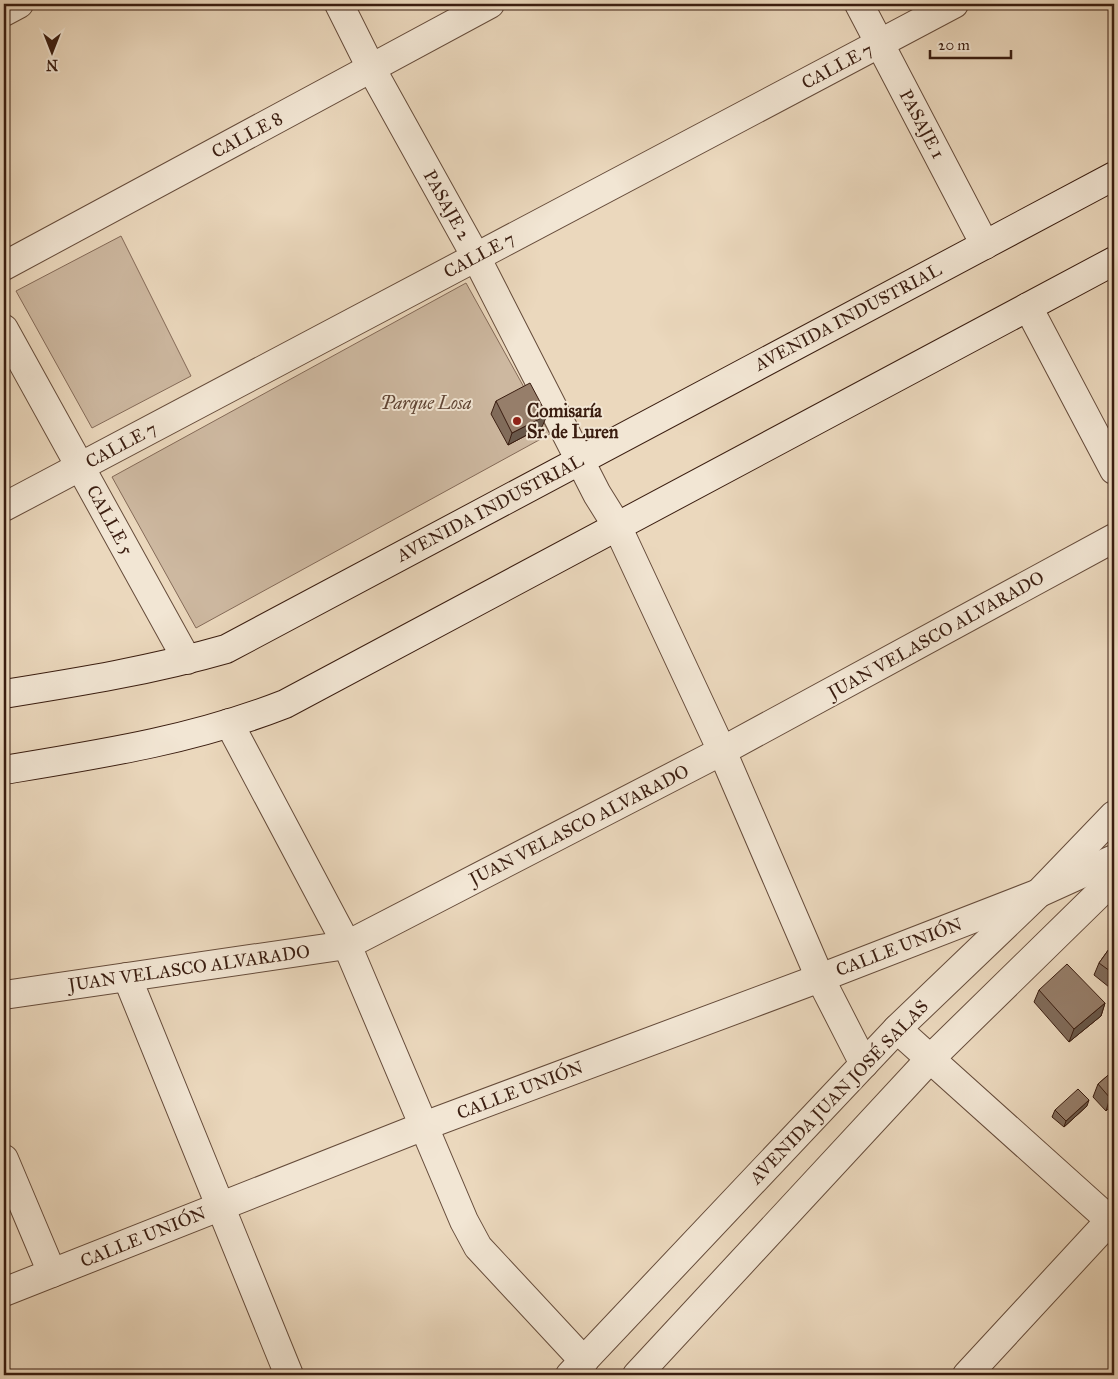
<svg xmlns="http://www.w3.org/2000/svg" width="1118" height="1379" viewBox="0 0 1118 1379" font-family="'IM FELL Great Primer',serif">
<style>
.green{fill:#cdb8a0;stroke:#846a58}
.lines{fill:none;stroke-linecap:round;stroke-linejoin:round}
.street-casing{stroke:#664c3b;stroke-width:30}
.secondary-casing{stroke:#3a1d10;stroke-width:30}
.street{stroke:#f2e6d4;stroke-width:28}
.secondary{stroke:#f2e6d4;stroke-width:28}
.wall{fill:#816c5b;stroke:#3a1d10}
.shaded-wall{fill:#69584a;stroke:#3a1d10}
.building{fill:#967e6a;stroke:#3a1d10}
.poi-dot{fill:#8f2418;stroke:#f2e6d4;stroke-width:2}
.labels{text-anchor:middle;dominant-baseline:central;stroke-width:4;stroke-linejoin:round;paint-order:stroke}
.street-label{font-size:18px;fill:#3a1d10;stroke:#f2e6d4}
.park-label{font-size:18px;font-style:italic;fill:#5f4434;stroke:#f2e6d4}
.poi-label{font-size:18px;font-weight:bold;fill:#3a1d10;stroke:#f2e6d4;text-anchor:start}
</style>
<rect width="100%" height="100%" fill="#ebd8bd"/>
<filter id="stains"><feTurbulence type="fractalNoise" baseFrequency=".004" numOctaves="4"/><feColorMatrix values="0 0 0 0 .2 0 0 0 0 .09 0 0 0 0 .02 0 0 0 .5 -.17"/></filter>
<radialGradient id="worn" r=".72"><stop offset=".6" stop-color="#630" stop-opacity="0"/><stop offset="1" stop-color="#630" stop-opacity=".3"/></radialGradient>
<!-- green -->
<g class="green">
<polygon points="121,236 191,376 92,428 16,291"/>
<polygon points="466,283 550,434 196,628 112,477"/>
</g>
<g class="lines">
<defs>
<g id="street">
<polyline points="339,4 371,68 476,257 597,494 617,526 722,751 820,978 864,1064"/>
<polyline points="859,4 985,245"/>
<polyline points="4,12 19,4"/>
<polyline points="4,266 490,4"/>
<polyline points="1028,307 1114,470"/>
<polyline points="4,329 187,660"/>
<polyline points="4,507 954,4"/>
<polyline points="229,723 347,945 464,1221 478,1247 584,1361"/>
<polyline points="127,977 289,1375"/>
<polyline points="4,995 347,945 722,751 1114,538"/>
<polyline points="897,1029 1114,1224"/>
<polyline points="4,1159 52,1273"/>
<polyline points="4,1292 424,1126 820,978 1039,893 1114,859"/>
<polyline points="570,1375 897,1029 1039,893 1114,815"/>
<polyline points="637,1375 930,1059 1114,879"/>
<polyline points="967,1375 1114,1216"/>
</g>
<g id="secondary">
<path d="M4 694C79 682 153 670 226 649L1114 176"/>
<path d="M4 770C101 754 193 740 285 704L1114 261"/>
</g>
</defs>
<!-- street casing -->
<use href="#street" class="street-casing"/>
<!-- secondary casing -->
<use href="#secondary" class="secondary-casing"/>
<!-- street -->
<use href="#street" class="street"/>
<!-- secondary -->
<use href="#secondary" class="secondary"/>
</g>
<!-- wall -->
<g class="wall">
<polygon points="496,401 542,427 508,445 491,414"/>
<polygon points="1114,942 1114,991 1094,975 1099,963"/>
<polygon points="1039,990 1105,1003 1101,1016 1069,1042 1034,1002"/>
<polygon points="1114,1070 1114,1103 1106,1111 1093,1097 1098,1084"/>
<polygon points="1087,1106 1064,1127 1052,1117 1055,1110"/>
</g>
<!-- shaded-wall -->
<g class="shaded-wall">
<polygon points="547,415 542,427 508,445 512,433"/>
<polygon points="1105,1003 1101,1016 1069,1042 1074,1029"/>
<polygon points="1114,1094 1114,1103 1106,1111 1110,1098"/>
<polygon points="1089,1100 1087,1106 1064,1127 1066,1121"/>
</g>
<!-- building -->
<g class="building">
<polygon points="530,383 547,415 512,433 496,401"/>
<polygon points="1114,942 1114,974 1099,963"/>
<polygon points="1067,964 1105,1003 1074,1029 1039,990"/>
<polygon points="1114,1070 1114,1094 1110,1098 1098,1084"/>
<polygon points="1078,1089 1089,1100 1066,1121 1055,1110"/>
</g>
<!-- markers -->
<circle class="poi-dot" cx="517" cy="421" r="5"/>
<g class="labels">
<!-- street labels -->
<g class="street-label">
<text transform="translate(837 66) rotate(-28)">CALLE 7</text>
<text transform="translate(922 124) rotate(62)">PASAJE 1</text>
<text transform="translate(247 135) rotate(-28)">CALLE 8</text>
<text transform="translate(447 205) rotate(61)">PASAJE 2</text>
<text transform="translate(479 255) rotate(-28)">CALLE 7</text>
<text transform="translate(848 317) rotate(-28)">AVENIDA INDUSTRIAL</text>
<text transform="translate(121 445) rotate(-28)">CALLE 7</text>
<text transform="translate(490 508) rotate(-28)">AVENIDA INDUSTRIAL</text>
<text transform="translate(110 520) rotate(61)">CALLE 5</text>
<text transform="translate(936 635) rotate(-29)">JUAN VELASCO ALVARADO</text>
<text transform="translate(579 825) rotate(-27)">JUAN VELASCO ALVARADO</text>
<text transform="translate(899 947) rotate(-21)">CALLE UNIÓN</text>
<text transform="translate(189 968) rotate(-8)">JUAN VELASCO ALVARADO</text>
<text transform="translate(520 1090) rotate(-21)">CALLE UNIÓN</text>
<text transform="translate(839 1092) rotate(-46)">AVENIDA JUAN JOSÉ SALAS</text>
<text transform="translate(143 1237) rotate(-22)">CALLE UNIÓN</text>
</g>
<!-- park labels -->
<g class="park-label">
<text x="426" y="403">Parque Losa</text>
</g>
<!-- poi labels -->
<g class="poi-label">
<text x="527" y="411">Comisaría<tspan x="527" dy="21">Sr. de Luren</tspan></text>
</g>
</g>
<!-- margin -->
<rect width="1118" height="1379" fill="none" stroke="#ebd8bd" stroke-width="20"/>
<rect x="5" y="5" width="1108" height="1369" fill="none" stroke="#3a1d10" stroke-width="2.5"/>
<rect x="10" y="10" width="1098" height="1359" fill="none" stroke="#3a1d10"/>
<!-- north arrow -->
<g transform="translate(52 52) rotate(180)" stroke="#f2e6d4" stroke-width="4" paint-order="stroke">
<path d="M0-4L9 19L0 12L-9 19Z" fill="#3a1d10"/>
<text y="-8" font-size="14" font-weight="bold" text-anchor="middle" fill="#3a1d10">N</text>
</g>
<!-- scale -->
<path d="M930 50v8h81v-8" fill="none" stroke="#3a1d10" stroke-width="2.5"/>
<text x="938" y="50" font-size="15" fill="#3a1d10" stroke="#f2e6d4" stroke-width="4" paint-order="stroke">20 m</text>
<rect width="100%" height="100%" filter="url(#stains)"/>
<rect width="100%" height="100%" fill="url(#worn)"/>
</svg>
